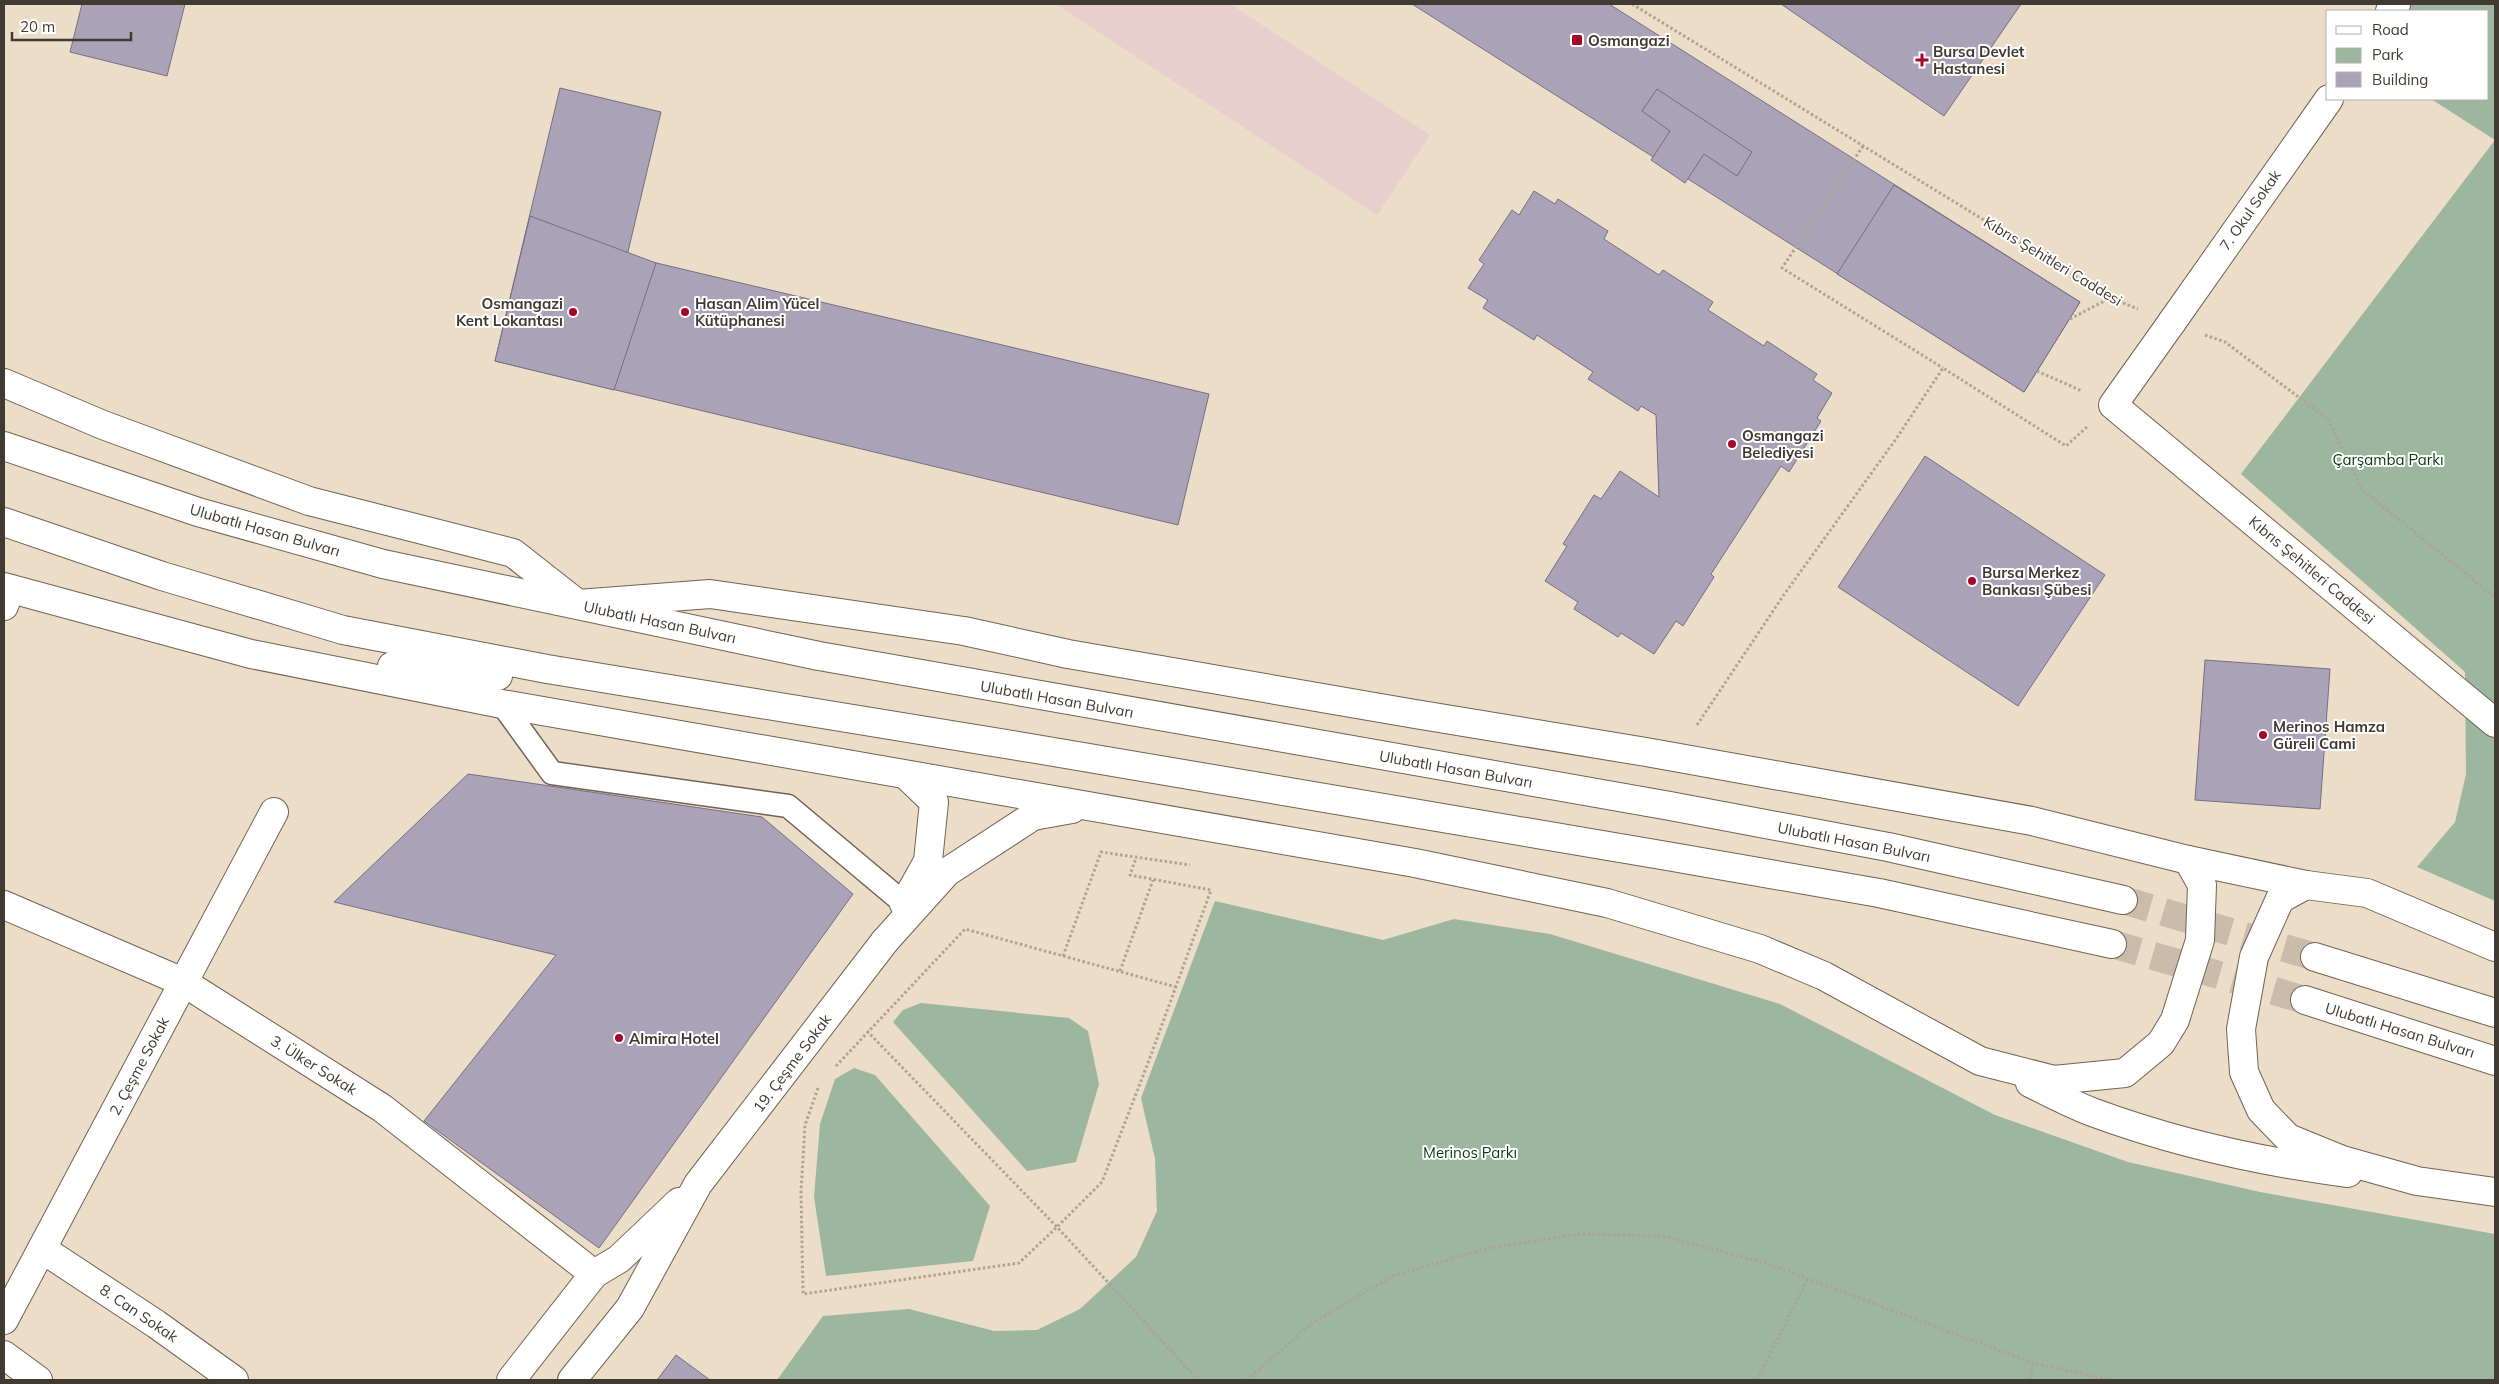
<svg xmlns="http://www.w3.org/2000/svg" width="2499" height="1384" viewBox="0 0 2499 1384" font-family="Mulish,sans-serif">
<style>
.commercial{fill:#e8cecc}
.green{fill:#9db69f}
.building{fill:#aaa3b8;stroke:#766f83}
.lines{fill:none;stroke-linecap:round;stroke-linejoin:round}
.trunk-tunnel{stroke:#c9bcaa;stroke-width:28;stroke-dasharray:28 14;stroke-linecap:butt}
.service-casing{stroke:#706352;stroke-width:25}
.minor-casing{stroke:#706352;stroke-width:30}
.tertiary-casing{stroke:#706352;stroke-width:30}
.secondary-casing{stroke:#706352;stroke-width:30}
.trunk-casing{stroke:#706352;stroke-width:30}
.path{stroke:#aea393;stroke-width:3;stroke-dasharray:2.5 2.5;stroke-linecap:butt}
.service{stroke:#fff;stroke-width:22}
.minor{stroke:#fff;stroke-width:28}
.tertiary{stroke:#fff;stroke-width:28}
.secondary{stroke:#fff;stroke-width:28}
.trunk{stroke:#fff;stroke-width:28}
.poi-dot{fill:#a4072a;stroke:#fff;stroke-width:2}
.labels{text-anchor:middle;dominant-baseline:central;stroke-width:4;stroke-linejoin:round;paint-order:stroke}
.poi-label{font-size:15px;font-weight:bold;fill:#403a32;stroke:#fff;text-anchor:start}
.street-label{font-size:15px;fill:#403a32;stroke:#fff}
.park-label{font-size:15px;fill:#0c3715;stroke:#fff}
</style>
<rect width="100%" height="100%" fill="#ebddc8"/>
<!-- commercial -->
<polygon class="commercial" points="1056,4 1230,4 1430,135 1377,215"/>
<!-- green -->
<g class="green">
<polygon points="2412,4 2495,4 2495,901 2417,867 2455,822 2466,774 2465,672 2241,474 2495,140 2431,99 2488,99 2488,11 2407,11"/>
<polygon points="1215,901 1383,940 1454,919 1550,934 1780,1004 1995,1115 2128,1162 2260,1192 2495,1234 2495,1380 777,1380 823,1316 909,1309 994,1331 1037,1330 1080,1309 1136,1257 1157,1211 1155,1159 1141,1098"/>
<polygon points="921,1003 1069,1018 1088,1031 1099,1084 1076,1162 1027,1171 893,1022 903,1010"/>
<polygon points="854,1068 875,1075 990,1206 973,1261 826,1276 814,1197 820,1124 835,1079"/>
</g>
<!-- building -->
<g class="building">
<polygon points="82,4 185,4 167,76 70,52"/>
<polygon points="1412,4 1609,4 2080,302 2024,392"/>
<polygon points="1781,4 2021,4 1944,116"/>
<polygon points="560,88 661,112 627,256 1209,394 1178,525 495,361"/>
<polygon points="1657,89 1752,152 1737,176 1704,154 1685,183 1651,160 1670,131 1642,111"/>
<polygon points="1894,185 2080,302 2024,392 1837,274"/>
<polygon points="1534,191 1555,204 1558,199 1608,231 1604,239 1659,275 1663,270 1713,302 1708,310 1764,346 1767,341 1817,374 1813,380 1832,393 1817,418 1821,421 1789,472 1781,466 1711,574 1714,577 1683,626 1676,621 1654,654 1621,633 1618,637 1574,609 1578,602 1545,581 1567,546 1563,544 1594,495 1601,499 1620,471 1659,497 1656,415 1641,406 1638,411 1588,379 1593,372 1537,335 1534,340 1483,308 1488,300 1468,288 1484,264 1479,260 1512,210 1519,215"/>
<polygon points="530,216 656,263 614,390 495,361"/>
<polygon points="1925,456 2105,575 2018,706 1838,587"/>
<polygon points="2205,660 2330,669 2320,809 2195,800"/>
<polygon points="468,774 762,817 853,894 599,1248 424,1121 556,955 334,902"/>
<polygon points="676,1355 710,1380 657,1380"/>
</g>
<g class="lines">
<!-- trunk-tunnel -->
<g class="trunk-tunnel">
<polyline points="2123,900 2315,957"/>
<polyline points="2112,944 2305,1000"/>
</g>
<defs>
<polyline id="service" points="502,704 552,773 788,806 905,904"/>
<g id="minor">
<polyline points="2172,322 2113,405 2495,723"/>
<polyline points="4,606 10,589"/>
<polyline points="4,905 183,982 382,1108 594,1274"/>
<polyline points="42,1249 156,1324 234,1380"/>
<polyline points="4,1320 274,812"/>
<polyline points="4,1355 38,1380"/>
</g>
<g id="tertiary">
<polyline points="2390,11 2396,4"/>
<polyline points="2172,322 2329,99"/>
</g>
<g id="secondary">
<polyline points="511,1380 594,1274 619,1259 679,1202"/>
<polyline points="572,1380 630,1308 698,1184 885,941"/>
</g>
<g id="trunk">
<polyline points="4,383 103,425 309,501 513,553 578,604 710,594 964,631 1068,654 1415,714 1646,752 2032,821 2188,860 2202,885 2200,940 2175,1020 2161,1043 2125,1073 2054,1080 1980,1061 1824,976 1760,949 1607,903 1415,863 502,704 251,654 4,587"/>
<polyline points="4,446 198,512 383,564 819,656 1670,806 1888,847 2123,900"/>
<polyline points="4,522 162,576 343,630 547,669 1036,749 1667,856 1879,893 2112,944"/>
<polyline points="392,666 498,676"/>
<polyline points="2188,860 2306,885"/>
<polyline points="904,904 928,861 934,802 906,775"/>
<polyline points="885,941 947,872 1033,816 1072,809"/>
<polyline points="2495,947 2367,893 2306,885 2280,899 2254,957 2241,1029 2244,1072 2261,1110 2288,1138 2342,1160 2417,1181 2495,1192"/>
<polyline points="2315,957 2495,1013"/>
<polyline points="2305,1000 2495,1061"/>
<path d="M2030 1083C2050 1093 2071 1104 2092 1112 2173 1142 2262 1162 2348 1173"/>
</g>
</defs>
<!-- service casing -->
<use href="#service" class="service-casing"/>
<!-- minor casing -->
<use href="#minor" class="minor-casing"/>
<!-- tertiary casing -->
<use href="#tertiary" class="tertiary-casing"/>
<!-- secondary casing -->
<use href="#secondary" class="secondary-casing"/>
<!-- trunk casing -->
<use href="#trunk" class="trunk-casing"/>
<!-- path -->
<g class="path">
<polyline points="1632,4 2111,298 2138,309"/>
<polyline points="1863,146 1782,268 1943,368"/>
<polyline points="2070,319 2110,298"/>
<polyline points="2205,335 2225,342 2328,419 2362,490 2495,597"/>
<polyline points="2037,371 2082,391"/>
<polyline points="1697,725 1783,596 1896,439 1943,368 2066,446 2088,426"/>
<polyline points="1063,956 1101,852 1190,865"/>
<polyline points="1120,971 1153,880"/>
<polyline points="867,1031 1057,1227 1198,1380"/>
<polyline points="836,1066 965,929 1176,987"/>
<polyline points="818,1088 805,1125 801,1192 803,1294 1019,1263 1057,1227 1102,1182 1151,1055 1211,890 1130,875 1136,858"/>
<polyline points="1247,1380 1312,1323 1393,1276 1488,1248 1581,1234 1663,1236 1768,1264 2033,1363 2110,1380"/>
<polyline points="1757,1380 1808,1278"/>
<polyline points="2030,1380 2033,1363"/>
</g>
<!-- service -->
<use href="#service" class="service"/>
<!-- minor -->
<use href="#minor" class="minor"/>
<!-- tertiary -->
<use href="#tertiary" class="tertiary"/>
<!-- secondary -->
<use href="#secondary" class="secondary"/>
<!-- trunk -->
<use href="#trunk" class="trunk"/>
</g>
<!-- markers -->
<g class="poi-dot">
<rect x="1571" y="34" width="12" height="12" rx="2.5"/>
<path d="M1919.5 52.5h5v5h5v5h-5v5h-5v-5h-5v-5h5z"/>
<circle cx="573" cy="312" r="5"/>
<circle cx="685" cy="312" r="5"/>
<circle cx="1732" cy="444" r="5"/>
<circle cx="1972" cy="581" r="5"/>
<circle cx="2263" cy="735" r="5"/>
<circle cx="619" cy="1038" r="5"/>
</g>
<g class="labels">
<!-- poi labels -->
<g class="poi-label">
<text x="1588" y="40">Osmangazi</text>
<text x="1933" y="51">Bursa Devlet<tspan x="1933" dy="17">Hastanesi</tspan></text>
<text x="563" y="303" text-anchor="end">Osmangazi<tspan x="563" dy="17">Kent Lokantası</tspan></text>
<text x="695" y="303">Hasan Alim Yücel<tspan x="695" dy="17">Kütüphanesi</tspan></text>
<text x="1742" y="435">Osmangazi<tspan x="1742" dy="17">Belediyesi</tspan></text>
<text x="1982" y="572">Bursa Merkez<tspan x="1982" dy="17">Bankası Şübesi</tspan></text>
<text x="2273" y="726">Merinos Hamza<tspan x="2273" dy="17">Güreli Cami</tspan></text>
<text x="629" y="1038">Almira Hotel</text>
</g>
<!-- street labels -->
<g class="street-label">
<text transform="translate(2250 210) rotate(-55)">7. Okul Sokak</text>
<text transform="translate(2053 261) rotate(31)">Kıbrıs Şehitleri Caddesi</text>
<text transform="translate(265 530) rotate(16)">Ulubatlı Hasan Bulvarı</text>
<text transform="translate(2312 570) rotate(40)">Kıbrıs Şehitleri Caddesi</text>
<text transform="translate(660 622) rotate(12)">Ulubatlı Hasan Bulvarı</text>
<text transform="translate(1057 699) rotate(10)">Ulubatlı Hasan Bulvarı</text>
<text transform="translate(1456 769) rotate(10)">Ulubatlı Hasan Bulvarı</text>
<text transform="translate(1854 842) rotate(11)">Ulubatlı Hasan Bulvarı</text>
<text transform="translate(2400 1030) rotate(17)">Ulubatlı Hasan Bulvarı</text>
<text transform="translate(792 1063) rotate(-53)">19. Çeşme Sokak</text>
<text transform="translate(314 1065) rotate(32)">3. Ülker Sokak</text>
<text transform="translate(139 1066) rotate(-62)">2. Çeşme Sokak</text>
<text transform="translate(139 1313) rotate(34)">8. Can Sokak</text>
</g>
<!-- park labels -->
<g class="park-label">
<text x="2388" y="459">Çarşamba Parkı</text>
<text x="1470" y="1152">Merinos Parkı</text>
</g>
</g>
<!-- border -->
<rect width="2499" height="1384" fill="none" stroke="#403a32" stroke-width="10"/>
<!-- legend -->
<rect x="2326" y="10" width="162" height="90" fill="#ffffff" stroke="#b3b0ad"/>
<rect x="2336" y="26" width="25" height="8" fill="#ffffff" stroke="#b3b0ad"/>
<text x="2372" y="35" font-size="15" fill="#403a32">Road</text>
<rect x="2336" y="48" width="25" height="15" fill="#9db69f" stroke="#b3b0ad"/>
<text x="2372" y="60" font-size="15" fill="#403a32">Park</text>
<rect x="2336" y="72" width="25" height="15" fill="#aaa3b8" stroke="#b3b0ad"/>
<text x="2372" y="85" font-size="15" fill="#403a32">Building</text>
<!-- scale -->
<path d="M12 32v8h119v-8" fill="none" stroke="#403a32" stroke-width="2.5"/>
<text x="20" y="32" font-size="15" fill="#403a32" stroke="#ffffff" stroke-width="4" paint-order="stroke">20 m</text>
</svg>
